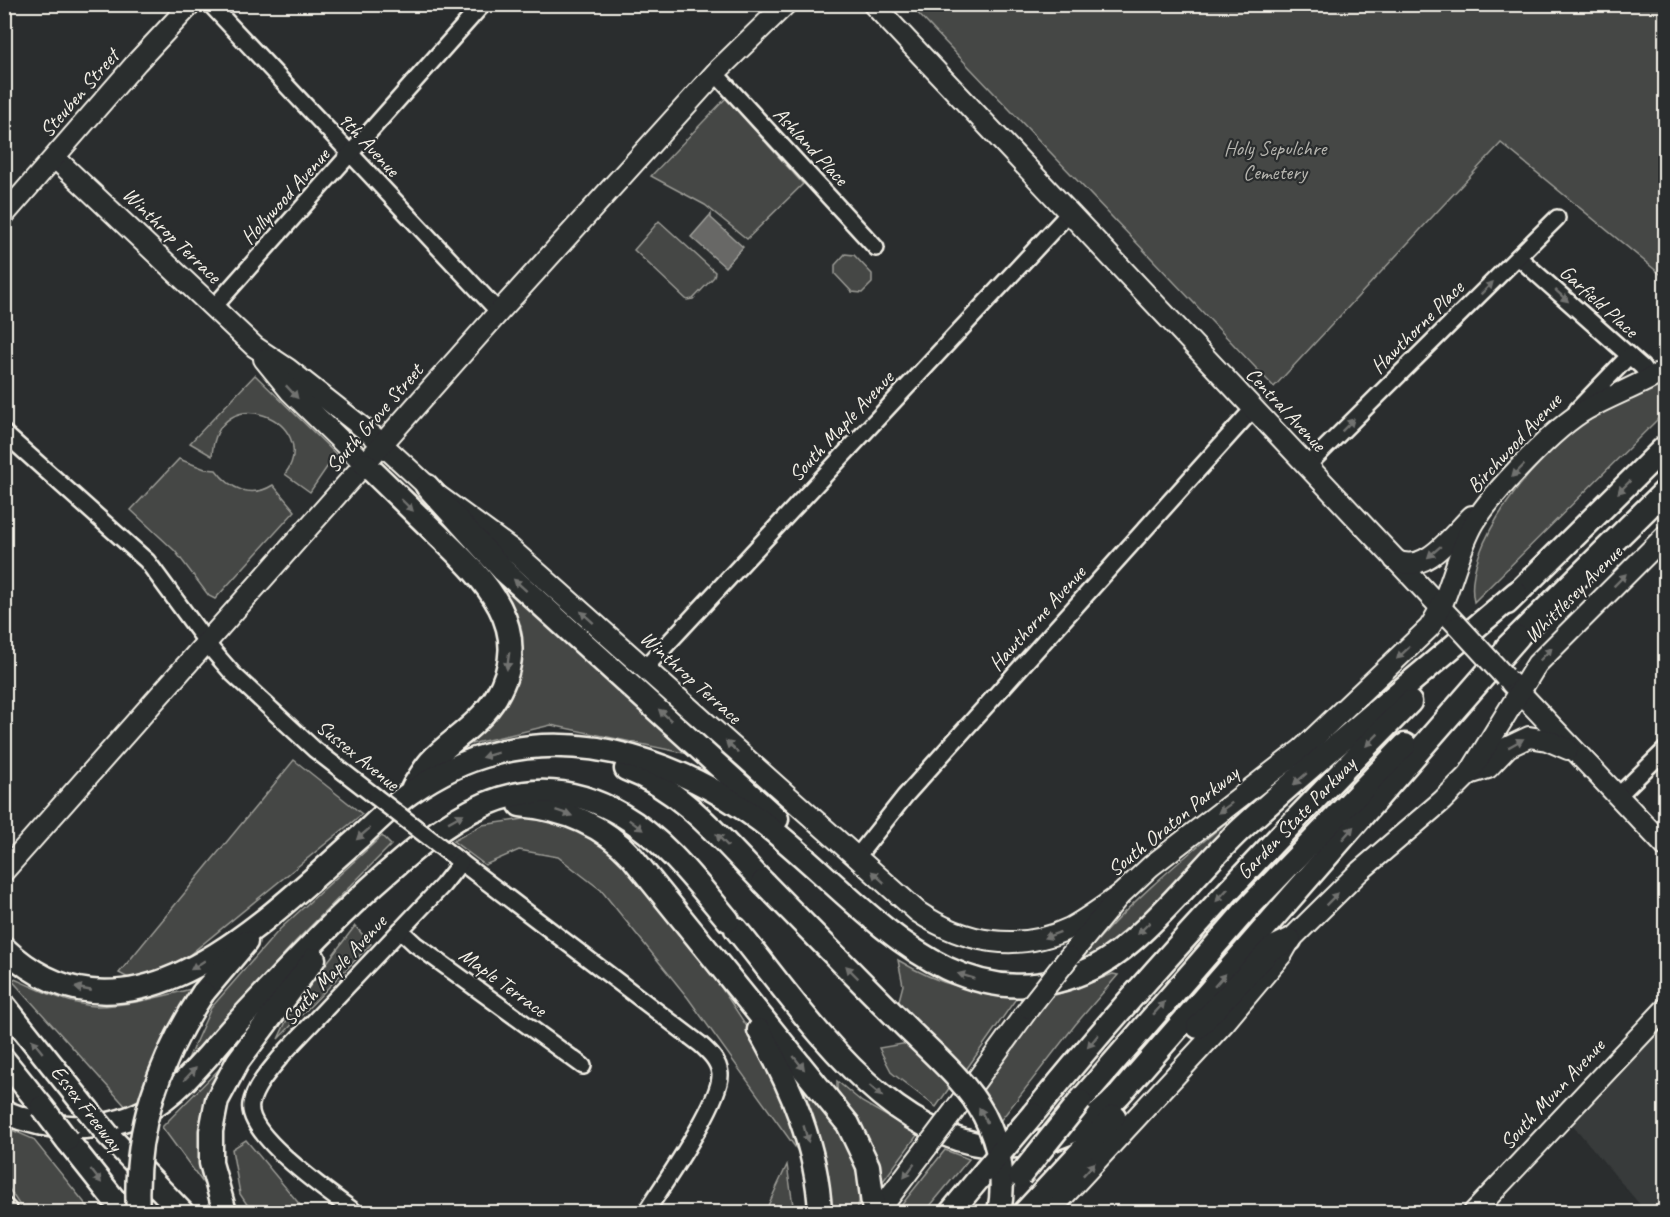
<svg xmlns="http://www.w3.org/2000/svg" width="1670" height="1217" viewBox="0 0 1670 1217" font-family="Caveat,sans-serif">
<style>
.built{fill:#373a3a}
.green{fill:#444645;stroke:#9c9c96;stroke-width:1.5}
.water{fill:#676866;stroke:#9f9f9a;stroke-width:1.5}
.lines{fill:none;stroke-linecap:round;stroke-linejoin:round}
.minor-casing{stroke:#f4f1e8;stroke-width:20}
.major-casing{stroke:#f4f1e8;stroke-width:24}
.highway-casing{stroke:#f4f1e8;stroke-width:27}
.minor{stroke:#2a2d2e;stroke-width:15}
.major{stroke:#2a2d2e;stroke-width:20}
.highway{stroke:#2a2d2e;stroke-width:22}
.minor-bridge-casing{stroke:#f4f1e8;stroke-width:20;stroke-linecap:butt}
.major-bridge-casing{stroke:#f4f1e8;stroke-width:24;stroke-linecap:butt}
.highway-bridge-casing{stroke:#f4f1e8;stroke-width:27;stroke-linecap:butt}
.minor-bridge{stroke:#2a2d2e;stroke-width:15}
.major-bridge{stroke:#2a2d2e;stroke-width:20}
.highway-bridge{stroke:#2a2d2e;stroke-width:22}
.oneway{fill:#71726f}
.labels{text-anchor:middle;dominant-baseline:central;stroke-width:4.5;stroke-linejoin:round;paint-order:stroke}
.street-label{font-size:21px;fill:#f4f1e8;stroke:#2a2d2e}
.park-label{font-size:21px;fill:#b6b5af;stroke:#2a2d2e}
</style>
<rect width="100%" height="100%" fill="#2a2d2e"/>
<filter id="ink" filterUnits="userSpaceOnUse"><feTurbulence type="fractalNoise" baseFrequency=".0167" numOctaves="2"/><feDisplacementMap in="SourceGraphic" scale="12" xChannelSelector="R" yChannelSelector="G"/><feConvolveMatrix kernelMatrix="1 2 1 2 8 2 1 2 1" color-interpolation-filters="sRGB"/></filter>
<g filter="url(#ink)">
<!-- built -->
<polygon class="built" points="1665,1027 1665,1212 1646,1212 1571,1123"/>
<!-- green -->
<g class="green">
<polygon points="910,5 1665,5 1665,278 1501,143 1274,387"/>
<polygon points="726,98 803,184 747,239 705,205 651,176"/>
<polygon points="659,221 715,272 714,277 693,299 687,300 634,250"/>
<polygon points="845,254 854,255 872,274 872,283 862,293 852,292 835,274 835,265"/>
<path d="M255 375 336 454 310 492 285 474C323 422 217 376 212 456L190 443Z"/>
<path d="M1665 383V412L1474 602C1461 546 1538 454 1583 424 1608 408 1639 396 1665 383Z"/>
<path d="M179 459 205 469 216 470C230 489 251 499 273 485L295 511 215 599 209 596 175 551 131 510Z"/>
<polygon points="500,581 693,755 551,725 467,745 502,707 516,623"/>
<polygon points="294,760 362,814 183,960 132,980 119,973"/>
<polygon points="538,817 584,830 624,861 705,963 765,1054 803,1158 688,998 601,890 558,857 519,850 485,865 453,841 482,825"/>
<path d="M1233 817 1236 823 1122 939 1075 967C1120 910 1177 863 1233 817Z"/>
<polygon points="382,836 391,845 295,942 187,1061 211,1008 280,929"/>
<polygon points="355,926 371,944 278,1039 293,1007"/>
<path d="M898 960C944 988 968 990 1020 993L963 1074 897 1008 903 985Z"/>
<polygon points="1113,974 1118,975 1075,1025 997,1125 979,1093 1050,997"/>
<path d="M8 976C33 987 68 1005 96 1006 128 1006 160 997 191 989L140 1103 128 1109Z"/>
<polygon points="908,1043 952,1084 936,1107 892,1073 879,1048"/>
<polygon points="227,1061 203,1120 206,1187 162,1127"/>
<polygon points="837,1081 862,1102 918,1134 878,1188 837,1100"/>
<path d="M803 1085C830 1116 855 1144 858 1186 859 1197 861 1203 855 1212H830V1204Z"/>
<polygon points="5,1127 33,1139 92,1212 24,1212 5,1183"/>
<polygon points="246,1140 306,1212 252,1212 240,1194 232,1149"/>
<polygon points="945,1150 969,1159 925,1212 896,1212"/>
<polygon points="787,1165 794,1212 765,1212"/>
</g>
<!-- water -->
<polygon class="water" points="711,214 711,218 743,247 725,267 691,237"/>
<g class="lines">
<defs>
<g id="minor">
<polyline points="210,4 499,312"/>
<polyline points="715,73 876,248"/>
<polyline points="1518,257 1642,367 1651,379"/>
<polyline points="213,308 483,4"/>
<polyline points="1577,410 1629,356"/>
<polyline points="4,433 147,561 213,651 233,674 314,749 376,797"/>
<polyline points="1307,466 1557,218"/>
<polyline points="645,668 1069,213"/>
<polyline points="1618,796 1666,749"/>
<path d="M445 850 700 1044C709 1052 719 1061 720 1074 722 1101 662 1186 646 1212"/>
<polyline points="856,858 905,796 1253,409"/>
<polyline points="400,930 415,944 583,1066"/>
<path d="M355 1212C332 1195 245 1135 251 1104 255 1085 272 1068 284 1053L443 885 461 862"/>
</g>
<g id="major">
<polyline points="873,4 1458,626"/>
<path d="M55 158 255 347 288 369 372 435 437 495 511 549 918 912C964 943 1018 953 1070 928 1087 919 1104 906 1120 895"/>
<polyline points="4,215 137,62 191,4"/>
<polyline points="264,359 290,391 365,464"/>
<path d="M1395 560C1425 576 1452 535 1472 516"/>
<polyline points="1511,683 1666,847"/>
<polyline points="1469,774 1488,768 1508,747 1529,737 1547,740 1568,749"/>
<polyline points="4,871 499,312 719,69 786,4"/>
<path d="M1069 957 1120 895 1151 866 1302 749 1429 628C1451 596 1455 556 1474 523 1493 492 1556 426 1587 409 1613 395 1640 385 1666 370"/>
<polyline points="954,1111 1029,1008"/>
<polyline points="878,1212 927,1147"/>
<polyline points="1049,1212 1225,1022 1282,954 1290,940 1360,871 1442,801 1469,774 1537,664 1666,535"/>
<polyline points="1474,1212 1666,1008"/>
</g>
<g id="highway">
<path d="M365 464C389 487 413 511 437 534 483 578 537 628 496 697 480 724 452 739 431 761 424 769 419 778 413 787"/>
<polyline points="427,486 503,570 777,819"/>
<polyline points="1507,603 1666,446"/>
<polyline points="1507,647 1666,490"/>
<path d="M626 769C683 790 722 840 763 882"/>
<path d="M520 805C564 809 602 824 632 857L848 1124 868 1166 874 1212"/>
<path d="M736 929C806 1014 899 1164 1026 1145 1065 1140 1094 1122 1120 1094L1518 637"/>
<path d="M4 948C130 1066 268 917 362 835 377 821 393 805 410 793 435 776 463 761 492 754 585 729 682 764 758 819 857 892 950 1036 1093 968 1142 944 1197 871 1239 831 1328 749 1424 672 1516 593"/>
<polyline points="203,993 246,942"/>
<polyline points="4,1005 87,1109"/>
<polyline points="1198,1027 1271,949 1290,940"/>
<path d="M759 1030C791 1086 817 1147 820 1212"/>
<polyline points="4,1060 42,1107"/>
<polyline points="1080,1101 1245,911 1405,745"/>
<path d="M4 1112C49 1131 100 1134 145 1111 180 1093 207 1056 233 1027 278 979 322 932 370 888 444 822 519 755 622 815 665 840 697 883 728 920"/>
<path d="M1033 1114C1151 969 1279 835 1410 702"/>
<polyline points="109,1136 182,1212"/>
<polyline points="67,1140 124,1212"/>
<polyline points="4,1210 6,1212"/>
<polyline points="225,1212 211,1163 211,1131 217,1100 238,1061 314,959"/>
<polyline points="951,1212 985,1171"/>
<polyline points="1025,1212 1114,1116"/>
</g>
</defs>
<!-- minor casing -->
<use href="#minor" class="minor-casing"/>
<!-- major casing -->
<use href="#major" class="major-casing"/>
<!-- highway casing -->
<use href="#highway" class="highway-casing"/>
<!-- minor -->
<use href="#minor" class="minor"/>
<!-- major -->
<use href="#major" class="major"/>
<!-- highway -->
<use href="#highway" class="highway"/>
<defs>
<polyline id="minor-bridge" points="376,797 445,850"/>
<g id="major-bridge">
<polyline points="1458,626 1505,677"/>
<polyline points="1029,1008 1069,957"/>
<polyline points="927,1147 954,1111"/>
</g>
<g id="highway-bridge">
<path d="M763 882C810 930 857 978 905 1026 932 1053 965 1080 984 1115 999 1144 1006 1179 999 1212"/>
<polyline points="42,1107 67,1140"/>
<polyline points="87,1109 109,1136"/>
<polyline points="985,1171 1033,1114"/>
<polyline points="1020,1176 1080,1101"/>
<path d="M138 1212C133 1131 159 1060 203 993"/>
</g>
</defs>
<!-- minor-bridge casing -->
<use href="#minor-bridge" class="minor-bridge-casing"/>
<!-- major-bridge casing -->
<use href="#major-bridge" class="major-bridge-casing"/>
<!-- highway-bridge casing -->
<use href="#highway-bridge" class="highway-bridge-casing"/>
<!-- minor-bridge -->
<use href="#minor-bridge" class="minor-bridge"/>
<!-- major-bridge -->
<use href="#major-bridge" class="major-bridge"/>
<!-- highway-bridge -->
<use href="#highway-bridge" class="highway-bridge"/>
</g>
<!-- one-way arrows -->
<defs><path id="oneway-solid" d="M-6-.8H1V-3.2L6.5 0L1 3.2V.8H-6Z" transform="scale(1.5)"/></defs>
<g class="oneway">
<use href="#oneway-solid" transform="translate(1487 288) rotate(-45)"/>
<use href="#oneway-solid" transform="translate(1562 296) rotate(42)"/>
<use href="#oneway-solid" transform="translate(292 392) rotate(47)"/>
<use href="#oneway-solid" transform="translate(1348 425) rotate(-45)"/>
<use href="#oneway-solid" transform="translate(1518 471) rotate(135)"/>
<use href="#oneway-solid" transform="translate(1624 487) rotate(135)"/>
<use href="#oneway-solid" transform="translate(407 505) rotate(44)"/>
<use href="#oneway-solid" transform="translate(1434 552) rotate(139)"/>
<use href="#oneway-solid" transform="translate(1620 580) rotate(-45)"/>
<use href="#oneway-solid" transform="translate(520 585) rotate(-138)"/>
<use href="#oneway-solid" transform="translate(587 617) rotate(-138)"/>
<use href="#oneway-solid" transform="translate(1403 653) rotate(137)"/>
<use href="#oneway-solid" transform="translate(1546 654) rotate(-46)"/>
<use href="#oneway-solid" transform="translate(508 661) rotate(98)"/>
<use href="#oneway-solid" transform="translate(665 715) rotate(-138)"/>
<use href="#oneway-solid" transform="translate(1372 740) rotate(135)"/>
<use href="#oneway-solid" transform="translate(1516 743) rotate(-29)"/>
<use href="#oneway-solid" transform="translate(732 747) rotate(-138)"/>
<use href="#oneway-solid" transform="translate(490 755) rotate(164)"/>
<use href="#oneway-solid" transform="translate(1300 779) rotate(139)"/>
<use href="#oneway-solid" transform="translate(1225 808) rotate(143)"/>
<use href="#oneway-solid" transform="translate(564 813) rotate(19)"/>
<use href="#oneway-solid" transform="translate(456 818) rotate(-29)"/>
<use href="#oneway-solid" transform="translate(636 825) rotate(37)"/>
<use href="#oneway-solid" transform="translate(1348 833) rotate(-49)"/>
<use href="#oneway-solid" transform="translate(363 834) rotate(139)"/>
<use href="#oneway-solid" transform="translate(722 840) rotate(-134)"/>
<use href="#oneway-solid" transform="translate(878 877) rotate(-138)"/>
<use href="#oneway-solid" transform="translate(1222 895) rotate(133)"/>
<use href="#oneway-solid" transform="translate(1332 899) rotate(-45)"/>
<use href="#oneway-solid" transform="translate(1144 928) rotate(135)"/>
<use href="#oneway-solid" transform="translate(1052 935) rotate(159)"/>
<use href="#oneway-solid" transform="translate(198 965) rotate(147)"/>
<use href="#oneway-solid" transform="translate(852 972) rotate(-135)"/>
<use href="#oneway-solid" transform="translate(966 976) rotate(-163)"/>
<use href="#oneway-solid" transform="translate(1220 980) rotate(-49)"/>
<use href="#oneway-solid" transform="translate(83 989) rotate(-169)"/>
<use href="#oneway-solid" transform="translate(1159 1008) rotate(-49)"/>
<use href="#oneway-solid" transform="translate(1093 1041) rotate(130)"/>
<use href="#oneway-solid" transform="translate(37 1046) rotate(-129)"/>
<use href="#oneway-solid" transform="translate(799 1063) rotate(51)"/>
<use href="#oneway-solid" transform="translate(190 1074) rotate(-46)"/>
<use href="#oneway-solid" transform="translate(876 1091) rotate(41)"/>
<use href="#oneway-solid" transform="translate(983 1115) rotate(-118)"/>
<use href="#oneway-solid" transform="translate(806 1134) rotate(74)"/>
<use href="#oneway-solid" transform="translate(1089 1169) rotate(-47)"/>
<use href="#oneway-solid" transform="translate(909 1171) rotate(127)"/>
<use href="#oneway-solid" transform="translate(96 1176) rotate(52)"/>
</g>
</g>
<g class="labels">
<!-- street labels -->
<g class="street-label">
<text transform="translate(79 93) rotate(-49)">Steuben Street</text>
<text transform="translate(369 144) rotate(47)">9th Avenue</text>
<text transform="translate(811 146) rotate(47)">Ashland Place</text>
<text transform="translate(285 196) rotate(-48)">Hollywood Avenue</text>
<text transform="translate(172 235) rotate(44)">Winthrop Terrace</text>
<text transform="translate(1599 301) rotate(42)">Garfield Place</text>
<text transform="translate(1417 327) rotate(-45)">Hawthorne Place</text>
<text transform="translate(1286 409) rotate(47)">Central Avenue</text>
<text transform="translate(374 418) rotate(-49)">South Grove Street</text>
<text transform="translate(841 426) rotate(-47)">South Maple Avenue</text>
<text transform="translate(1514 443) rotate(-47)">Birchwood Avenue</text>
<text transform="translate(1573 594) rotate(-45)">Whittlesey Avenue</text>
<text transform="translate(1037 618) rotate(-48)">Hawthorne Avenue</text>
<text transform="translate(691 677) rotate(42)">Winthrop Terrace</text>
<text transform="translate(358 755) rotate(39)">Sussex Avenue</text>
<text transform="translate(1296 818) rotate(-46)">Garden State Parkway</text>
<text transform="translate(1173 821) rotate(-39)">South Oraton Parkway</text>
<text transform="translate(334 970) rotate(-47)">South Maple Avenue</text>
<text transform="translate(503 982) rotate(36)">Maple Terrace</text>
<text transform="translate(1552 1094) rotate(-47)">South Munn Avenue</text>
<text transform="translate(87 1108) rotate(52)">Essex Freeway</text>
</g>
<!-- park labels -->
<g class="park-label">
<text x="1275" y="148">Holy Sepulchre<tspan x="1275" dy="24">Cemetery</tspan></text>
</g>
</g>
<!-- margin -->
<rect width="1670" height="1217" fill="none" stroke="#2a2d2e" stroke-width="24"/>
<rect x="12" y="12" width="1646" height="1193" fill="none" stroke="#f4f1e8" stroke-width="2" filter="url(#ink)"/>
</svg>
